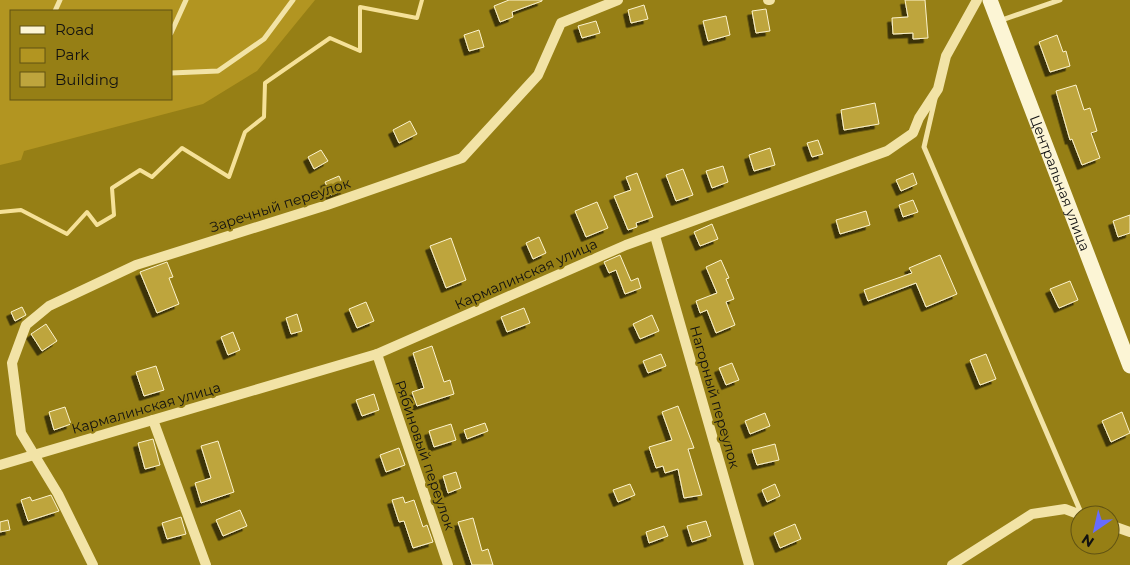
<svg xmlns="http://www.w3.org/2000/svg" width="1130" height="565" viewBox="0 0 1130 565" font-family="Montserrat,sans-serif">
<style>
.green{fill:#b29521;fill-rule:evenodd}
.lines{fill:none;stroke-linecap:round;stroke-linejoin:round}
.stream{stroke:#f5e198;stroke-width:4}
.building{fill:#bea53d;stroke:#fcf3ce;filter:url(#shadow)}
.lane{stroke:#f2e3a6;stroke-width:5}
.street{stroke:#f2e3a6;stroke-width:10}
.secondary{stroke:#fcf5d5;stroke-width:15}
.labels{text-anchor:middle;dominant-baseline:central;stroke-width:4.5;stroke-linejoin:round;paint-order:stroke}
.street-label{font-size:14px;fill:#111;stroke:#967f15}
</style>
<defs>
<filter id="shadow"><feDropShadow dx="-4.5" dy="4.5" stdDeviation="0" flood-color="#0009"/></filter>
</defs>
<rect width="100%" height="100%" fill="#967f15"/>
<!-- green -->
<path class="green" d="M0 0H315L257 71 203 104 24 151 21 160 0 165ZM11 11H171V99H11Z"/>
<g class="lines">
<!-- stream -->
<polyline class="stream" points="0,212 21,210 67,234 87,212 97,225 114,215 112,188 140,170 152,177 182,148 229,177 245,132 264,117 265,83 330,38 360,51 360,7 417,18 422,0"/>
</g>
<!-- building -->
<g class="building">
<polygon points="509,0 542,0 542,1 512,12 513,17 500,22 494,6"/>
<polygon points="905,0 925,0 928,38 913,39 913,33 893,34 892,18 908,17"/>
<polygon points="644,5 648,19 631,23 628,10"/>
<polygon points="766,9 770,31 756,33 752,11"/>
<polygon points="726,16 730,35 708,41 703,21"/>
<polygon points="596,21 600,33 582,38 578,26"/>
<polygon points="479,30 484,47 469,51 464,35"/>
<polygon points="1057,35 1063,52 1066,51 1070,66 1050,72 1039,42"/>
<polygon points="1076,85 1084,110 1090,108 1097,131 1091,133 1100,158 1082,165 1072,139 1070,140 1056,91"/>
<polygon points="875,103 879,124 844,130 841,110"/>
<polygon points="410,121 417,134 399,143 393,130"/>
<polygon points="818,140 823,154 812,157 807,143"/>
<polygon points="770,148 775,165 754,171 749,155"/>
<polygon points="321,150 328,161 314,169 308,157"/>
<polygon points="723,166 728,182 712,188 706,171"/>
<polygon points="683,169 693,195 676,201 666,175"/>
<polygon points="637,173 653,217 636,223 637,227 628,230 614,196 631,190 626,177"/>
<polygon points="913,173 917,184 901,191 896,180"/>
<polygon points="339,176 345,189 331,195 325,182"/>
<polygon points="913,200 918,212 903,217 899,205"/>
<polygon points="597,202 608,228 586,237 575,211"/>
<polygon points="866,211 870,225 840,234 836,220"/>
<polygon points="1130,215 1130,233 1118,237 1113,221"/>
<polygon points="712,224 718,239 700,246 694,232"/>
<polygon points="539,237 546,253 533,259 526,243"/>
<polygon points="451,238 466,280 446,288 430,246"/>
<polygon points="620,255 631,281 638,278 641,288 625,294 616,270 609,273 604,262"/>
<polygon points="940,255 957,294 926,307 916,283 868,301 864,290 912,273 909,268"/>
<polygon points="721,260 729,278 726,279 734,299 726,302 735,325 716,333 707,310 700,313 696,301 717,293 706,267"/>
<polygon points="167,262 173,277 169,278 179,304 157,313 140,272"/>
<polygon points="1070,281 1078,300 1059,308 1050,289"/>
<polygon points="366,302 374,321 357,328 349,309"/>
<polygon points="22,307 26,315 15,321 11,312"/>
<polygon points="524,308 530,323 507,332 501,317"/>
<polygon points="297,314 302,331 291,334 286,318"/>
<polygon points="652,315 659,331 640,339 633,324"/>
<polygon points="46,324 57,341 42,351 31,334"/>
<polygon points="233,332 240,350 228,355 221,337"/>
<polygon points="432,346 444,382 450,380 454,394 417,406 412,392 424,388 413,353"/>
<polygon points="661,354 666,366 648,373 643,361"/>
<polygon points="986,354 996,379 980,385 970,360"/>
<polygon points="732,363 739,380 726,385 719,368"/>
<polygon points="156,366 164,390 144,396 136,372"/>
<polygon points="374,394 379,410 362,416 356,400"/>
<polygon points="678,406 694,448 688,449 702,495 684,498 678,469 665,473 663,466 656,468 649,447 672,440 662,412"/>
<polygon points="65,407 71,424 54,430 49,412"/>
<polygon points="1122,412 1130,433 1111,442 1102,421"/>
<polygon points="765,413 770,426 750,434 745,421"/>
<polygon points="485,423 488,431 467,439 464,430"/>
<polygon points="451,424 456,440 434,447 429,431"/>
<polygon points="153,439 160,465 145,469 138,443"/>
<polygon points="218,441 234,492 201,503 195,483 211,478 201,446"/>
<polygon points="775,444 779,460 757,465 752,450"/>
<polygon points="399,448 405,465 386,472 380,455"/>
<polygon points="456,472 461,488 448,493 443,476"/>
<polygon points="630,484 635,495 618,502 613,490"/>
<polygon points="775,484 780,496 767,502 762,490"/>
<polygon points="51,495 59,511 28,521 21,500 30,497 32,501"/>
<polygon points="403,497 405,503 414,500 423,527 427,525 433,542 413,548 404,521 399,522 392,500"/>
<polygon points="240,510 247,526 223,536 216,520"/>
<polygon points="181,517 186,534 167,539 162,523"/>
<polygon points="473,518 482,551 488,549 493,565 472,565 458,522"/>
<polygon points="8,520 10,530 0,532 0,522"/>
<polygon points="706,521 711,536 692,542 687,526"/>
<polygon points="795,524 801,539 780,548 774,533"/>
<polygon points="664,526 668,536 649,543 646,532"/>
</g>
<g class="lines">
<!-- lane -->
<g class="lane">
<polyline points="55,11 60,0"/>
<polyline points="999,21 1060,0"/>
<polyline points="171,33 186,0"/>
<polyline points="171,73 218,71 264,39 293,0"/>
<polyline points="935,99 924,147 1082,515"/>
</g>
<!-- street -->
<g class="street">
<polyline points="768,0 770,0"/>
<polyline points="655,236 749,565"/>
<polyline points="377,354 448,565"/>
<polyline points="153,420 206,565"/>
<polyline points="0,465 377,354 626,245 887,151 913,133 919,118 938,89 946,56 977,0"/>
<polyline points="1110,525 1130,532"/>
<polyline points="93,565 58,494 21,433 12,363 26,325 49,306 136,265 327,205 462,158 538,75 561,23 618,0"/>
<polyline points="952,565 1032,514 1065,509 1081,515"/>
</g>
<!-- secondary -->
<path class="secondary" id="s1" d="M990 0 1130 366"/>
</g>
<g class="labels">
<!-- street labels -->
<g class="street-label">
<text stroke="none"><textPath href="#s1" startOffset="196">Центральная улица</textPath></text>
<text transform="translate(280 205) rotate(-18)">Заречный переулок</text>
<text transform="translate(526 274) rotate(-24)">Кармалинская улица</text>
<text transform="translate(715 397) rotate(74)">Нагорный переулок</text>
<text transform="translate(146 408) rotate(-16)">Кармалинская улица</text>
<text transform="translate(425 455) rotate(71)">Рябиновый переулок</text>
</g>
</g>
<!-- legend -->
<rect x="10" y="10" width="162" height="90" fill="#967f15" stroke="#615313"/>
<rect x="20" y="26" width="25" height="8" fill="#fcf5d5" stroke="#615313"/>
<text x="55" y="35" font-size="15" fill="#111111">Road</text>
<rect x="20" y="48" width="25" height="15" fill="#b29521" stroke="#615313"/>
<text x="55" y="60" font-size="15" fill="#111111">Park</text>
<rect x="20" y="72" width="25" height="15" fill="#bea53d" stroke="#615313"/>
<text x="55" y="85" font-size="15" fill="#111111">Building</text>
<!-- north arrow -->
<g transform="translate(1095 530) rotate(214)"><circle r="24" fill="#967f15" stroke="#615313"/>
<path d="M0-4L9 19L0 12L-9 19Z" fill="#676cff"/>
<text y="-8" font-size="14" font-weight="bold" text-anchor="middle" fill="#111111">N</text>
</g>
</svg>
